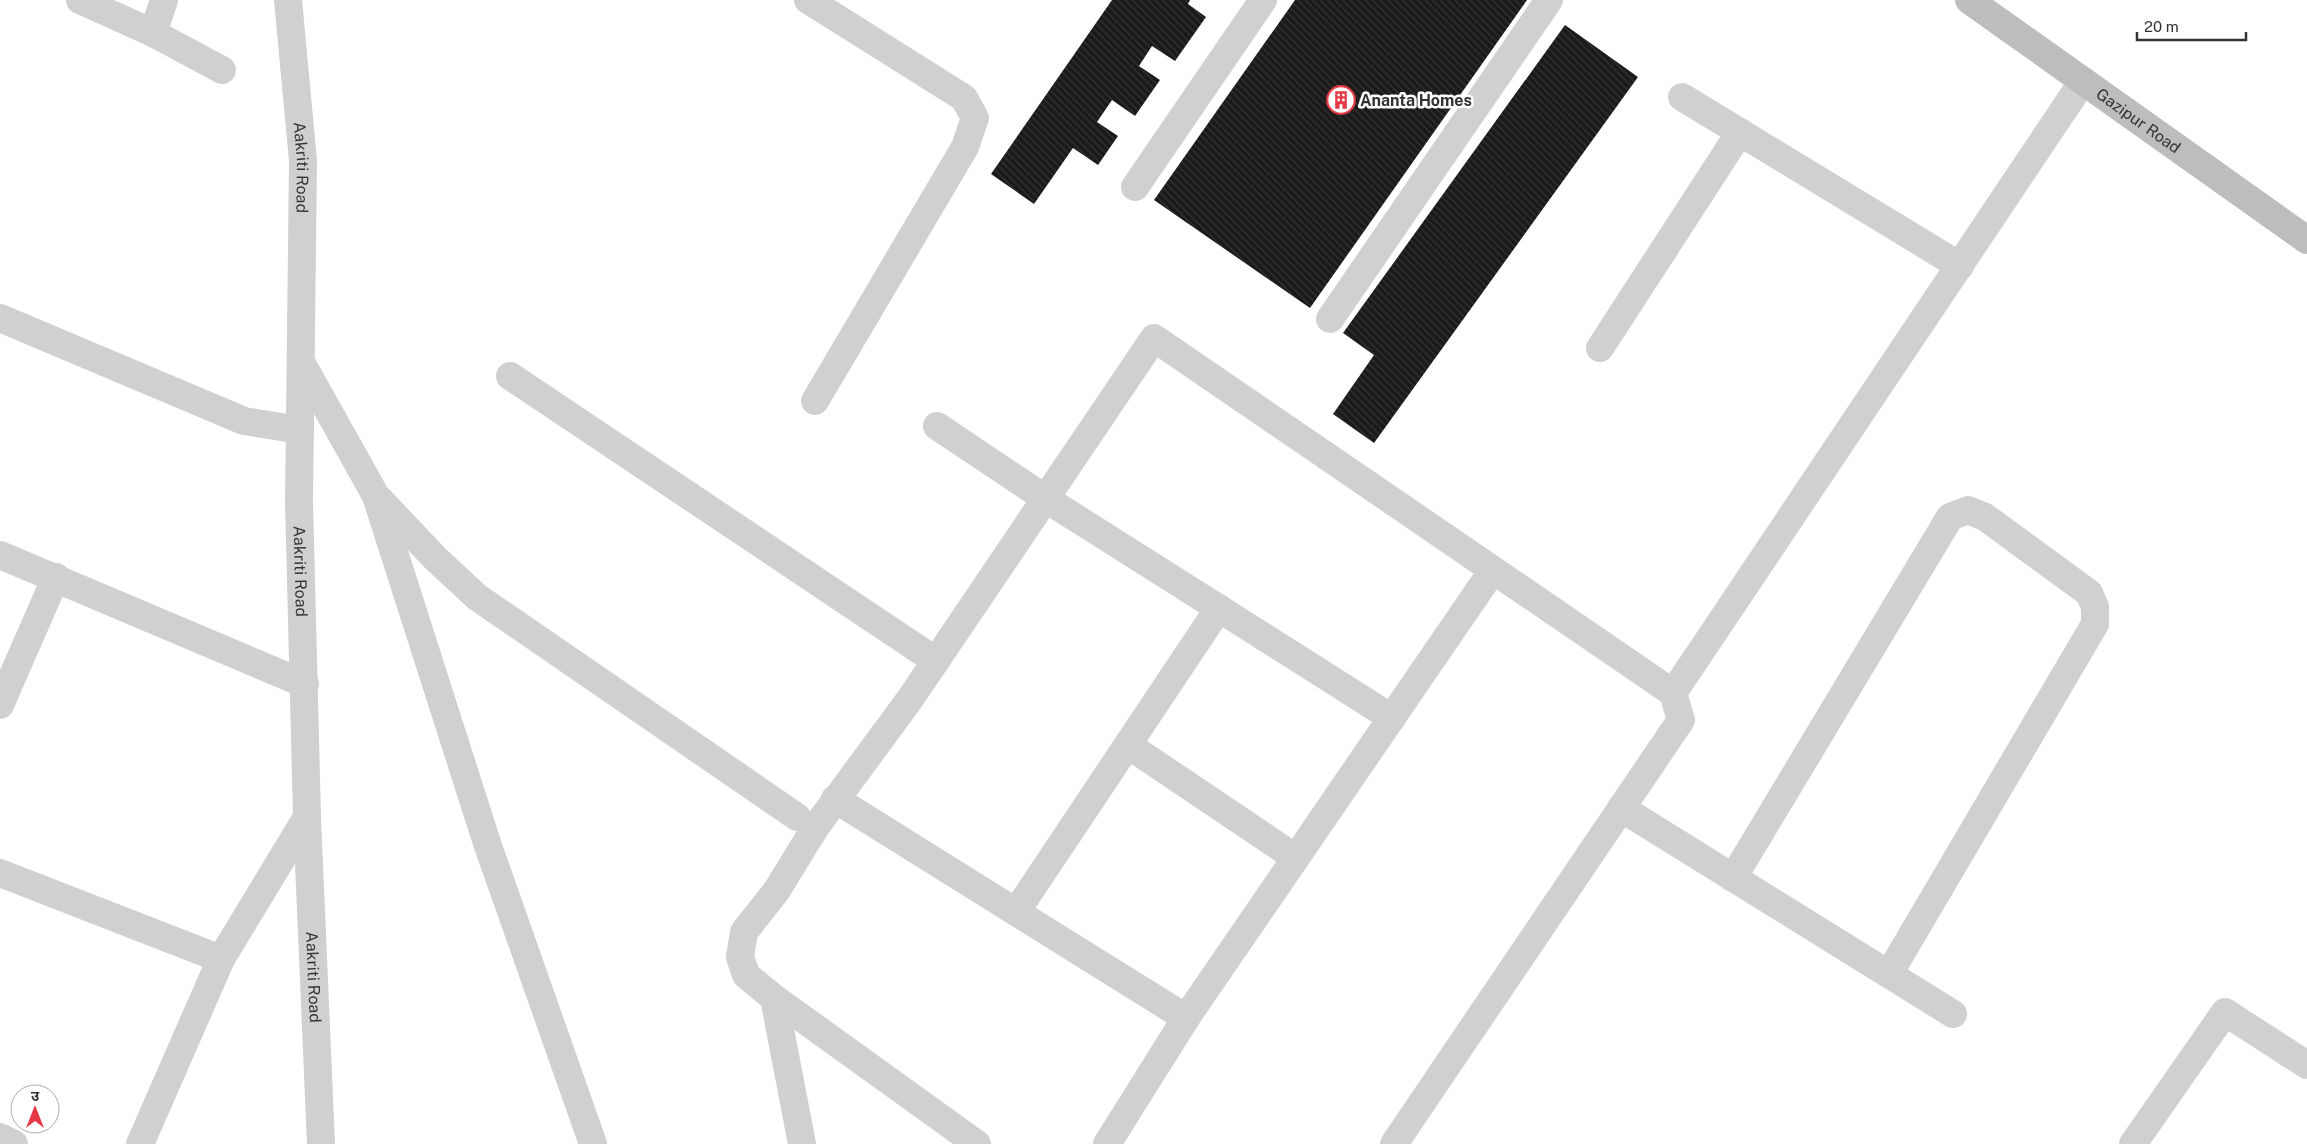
<svg xmlns="http://www.w3.org/2000/svg" width="2307" height="1144" viewBox="0 0 2307 1144" font-family="'Public Sans','Noto Sans Devanagari',sans-serif">
<style>
.building{fill:url(#building-back-hatch)}
.lines{fill:none;stroke-linecap:round;stroke-linejoin:round}
.street{stroke:#d0d0d0;stroke-width:28}
.secondary{stroke:#bdbdbd;stroke-width:28}
.labels{text-anchor:middle;dominant-baseline:central;stroke-width:5;stroke-linejoin:round;paint-order:stroke}
.poi-label{font-size:16px;font-weight:bold;fill:#333;stroke:#fff;text-anchor:start}
.street-label{font-size:16px;fill:#333;stroke:#fff}
</style>
<defs>
<pattern id="building-back-hatch" width="6" height="6" patternUnits="userSpaceOnUse" patternTransform="scale(1.25)"><rect width="6" height="6" fill="#1a1a1a"/><path d="M-1 5l2 2M0 0l6 6M5-1l2 2" fill="none" stroke="#333"/></pattern>
</defs>
<rect width="100%" height="100%" fill="#fff"/>
<!-- building -->
<g class="building">
<polygon points="1112,0 1190,0 1188,4 1206,17 1175,61 1152,46 1139,66 1160,80 1135,116 1112,100 1097,122 1118,136 1098,165 1073,148 1034,204 991,174"/>
<polygon points="1295,0 1527,0 1310,308 1154,200"/>
<polygon points="1565,25 1638,77 1374,443 1333,414 1374,355 1343,333"/>
</g>
<g class="lines">
<!-- street -->
<g class="street">
<polyline points="80,0 153,33 222,70"/>
<path id="s1" d="M288 0 303 161 299 502 307 817 321 1144"/>
<polyline points="808,0 964,98 975,118 965,147 815,401"/>
<polyline points="153,33 164,0"/>
<polyline points="1682,97 1960,266"/>
<polyline points="1135,187 1263,0"/>
<polyline points="0,318 244,421 300,430"/>
<polyline points="1330,319 1549,0"/>
<polyline points="1600,348 1740,132"/>
<polyline points="301,362 376,496 487,843 593,1144"/>
<polyline points="510,376 936,661"/>
<polyline points="937,426 1046,499 1392,718"/>
<polyline points="380,500 436,559 477,597 797,817"/>
<polyline points="0,555 305,684"/>
<polyline points="0,705 56,577"/>
<polyline points="1128,745 1296,858"/>
<polyline points="835,799 1186,1018"/>
<polyline points="1621,808 1953,1014"/>
<polyline points="0,873 221,959"/>
<polyline points="1733,878 1950,517 1968,510 1985,517 2089,593 2095,607 2095,624 1889,974"/>
<polyline points="1016,912 1219,608"/>
<polyline points="774,998 977,1144"/>
<polyline points="0,1137 14,1144"/>
<polyline points="140,1144 221,959 307,817"/>
<polyline points="802,1144 774,998 746,975 740,957 744,932 777,890 815,828 910,699 1154,338 1673,693 2083,81"/>
<polyline points="1107,1144 1186,1018 1493,570"/>
<polyline points="1394,1144 1681,720 1673,693"/>
<polyline points="2133,1144 2225,1012 2307,1065"/>
</g>
<!-- secondary -->
<path class="secondary" id="s2" d="M1969 0 2307 240"/>
</g>
<!-- icons -->
<defs>
<symbol id="building-ring" viewBox="-11 -11 22 22"><circle r="9.5" fill="#fff" stroke="#e63946" stroke-width="1.5"/><path d="M-4-6H4V6H1V3H-1V6H-4ZM-2.5-4.3h1.7v1.8h-1.7ZM.8-4.3h1.7v1.8H.8ZM-2.5-1h1.7V.8h-1.7ZM.8-1h1.7V.8H.8Z" fill="#e63946"/></symbol>
</defs>
<g fill-rule="evenodd">
<use href="#building-ring" x="1325" y="84" width="32" height="32"/>
</g>
<g class="labels">
<!-- poi labels -->
<g class="poi-label">
<text x="1360" y="100">Ananta Homes</text>
</g>
<!-- street labels -->
<g class="street-label">
<text stroke="none"><textPath href="#s2" startOffset="208">Gazipur Road</textPath></text>
<text stroke="none"><textPath href="#s1" startOffset="168">Aakriti Road</textPath></text>
<text stroke="none"><textPath href="#s1" startOffset="572">Aakriti Road</textPath></text>
<text stroke="none"><textPath href="#s1" startOffset="978">Aakriti Road</textPath></text>
</g>
</g>
<!-- north arrow -->
<g transform="translate(35 1109)"><circle r="24" fill="#ffffff" stroke="#adadad"/>
<path d="M0-4L9 19L0 12L-9 19Z" fill="#e63946"/>
<text y="-8" font-size="14" font-weight="bold" text-anchor="middle" fill="#333333">उ</text>
</g>
<!-- scale -->
<path d="M2137 32v8h109v-8" fill="none" stroke="#333333" stroke-width="2.5"/>
<text x="2144" y="32" font-size="15" fill="#333333" stroke="#ffffff" stroke-width="4" paint-order="stroke">20 m</text>
</svg>
